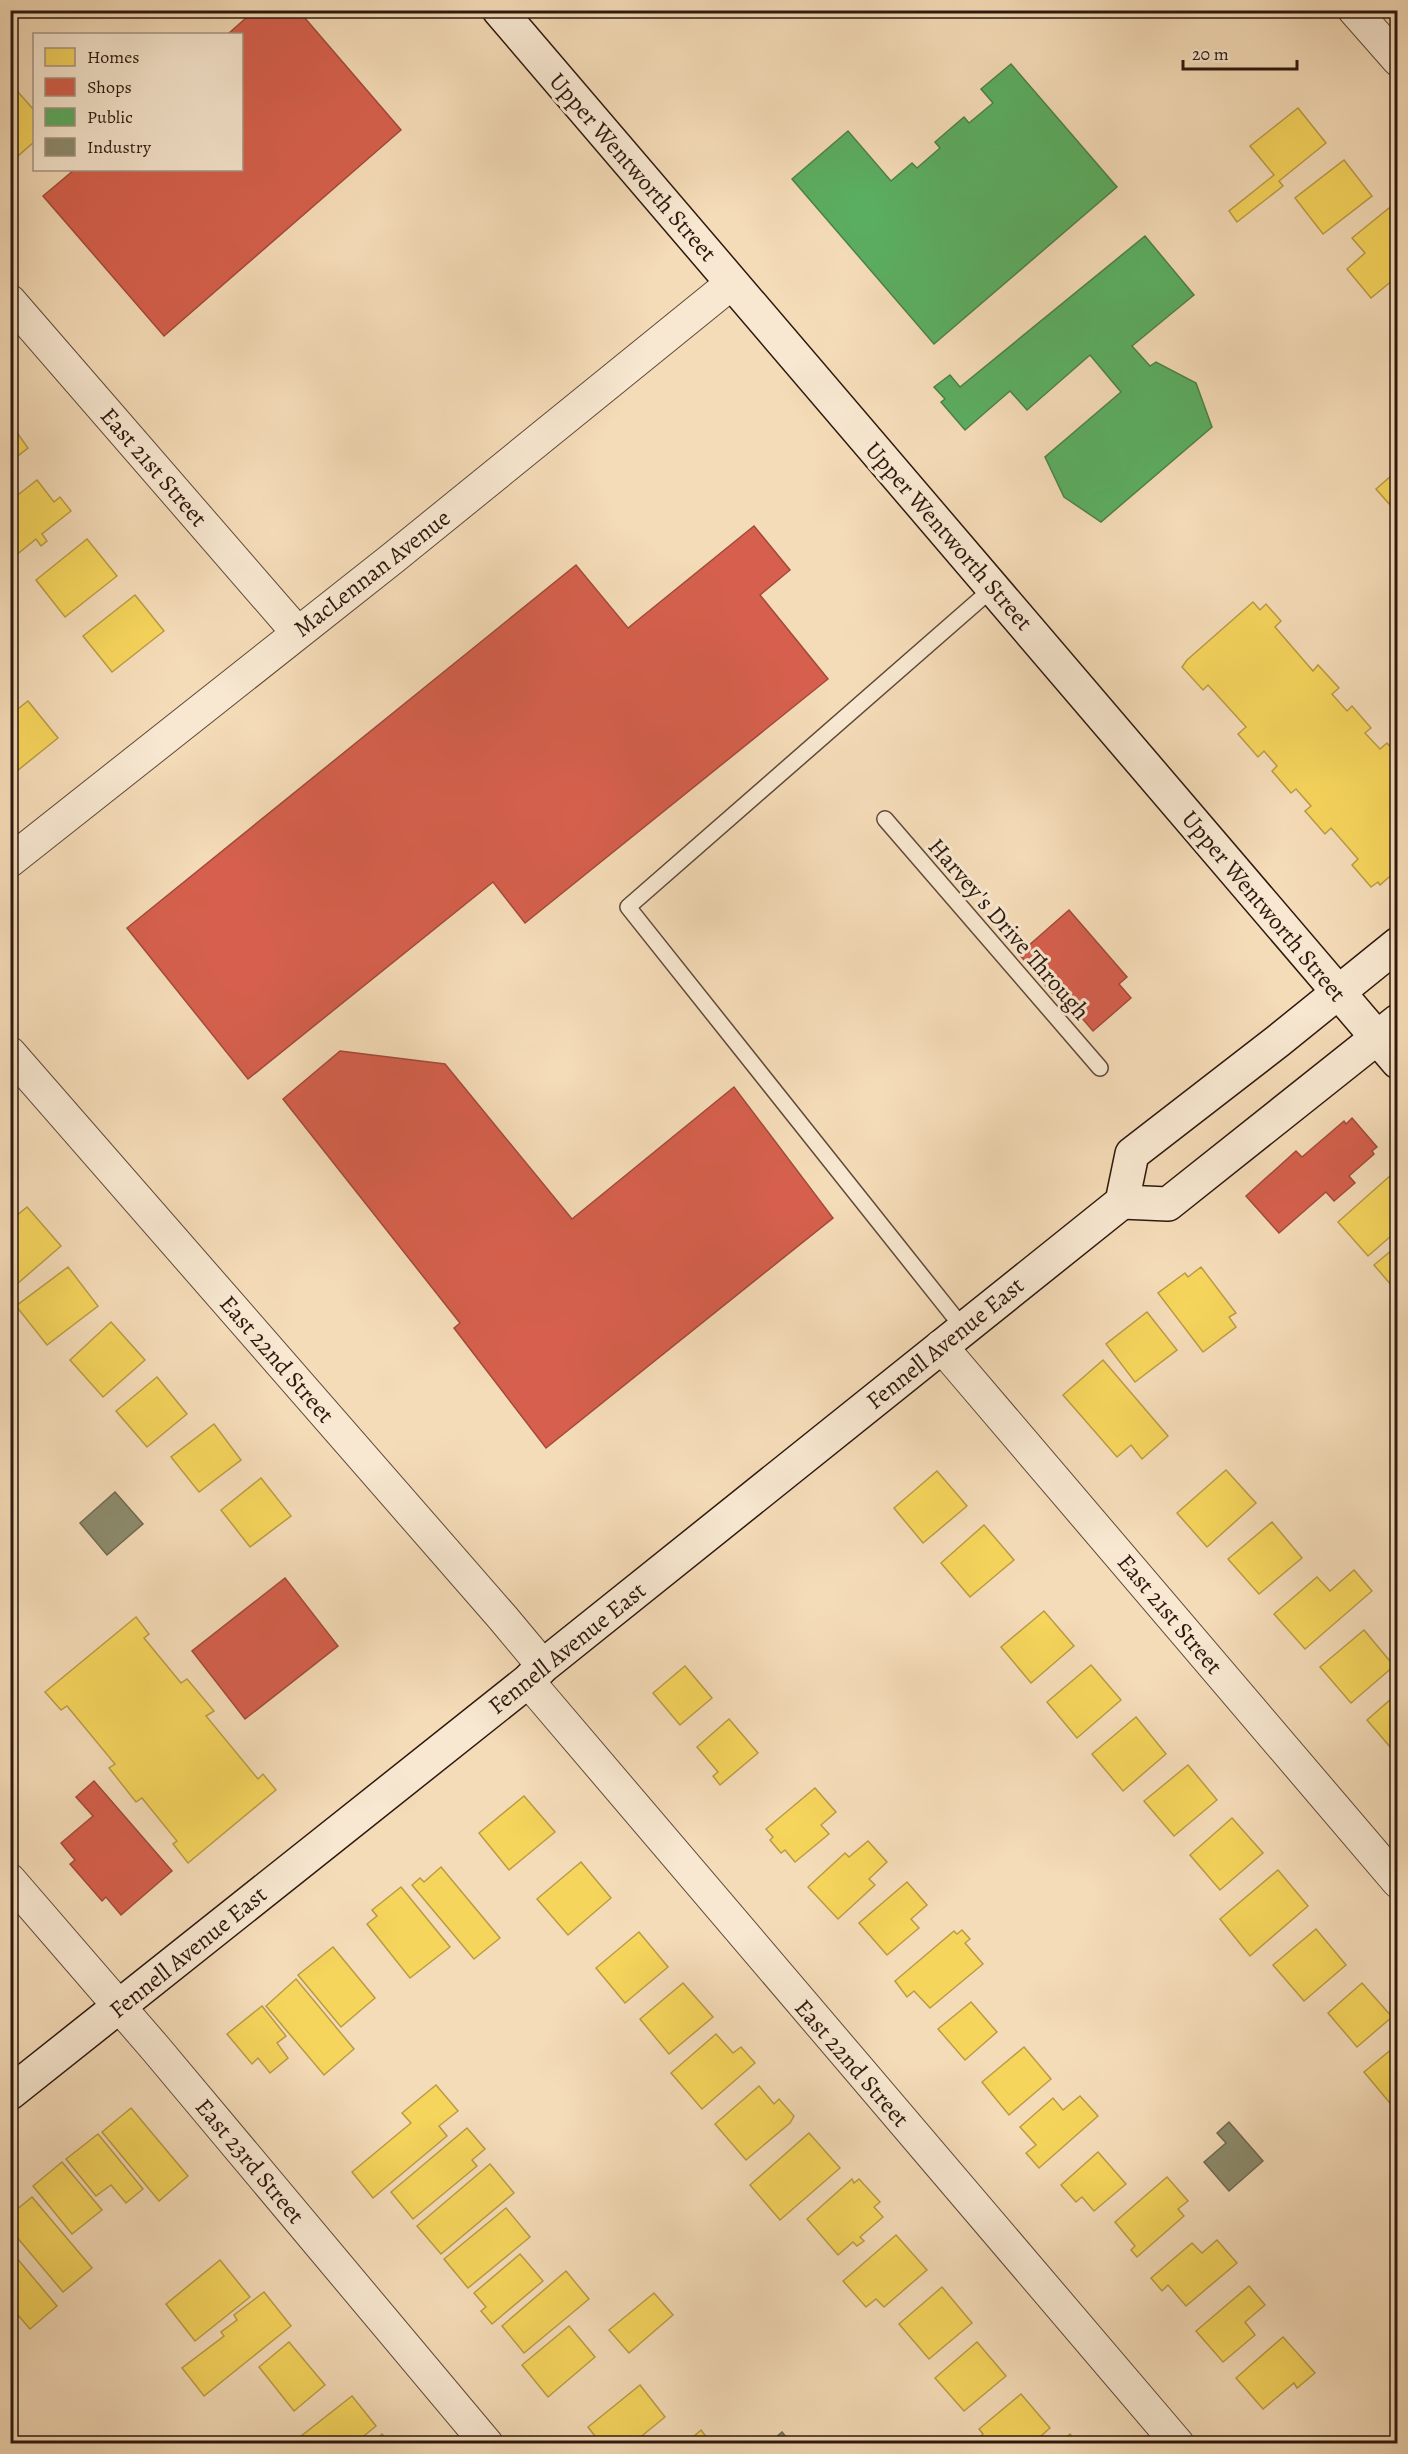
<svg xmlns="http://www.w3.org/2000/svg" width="1408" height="2454" viewBox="0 0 1408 2454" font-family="Alegreya,serif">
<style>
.homes{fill:#f6d55c;stroke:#ba9c45;stroke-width:1.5}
.shops{fill:#d6604d;stroke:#a44a3a;stroke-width:1.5}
.public{fill:#5aae61;stroke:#4d8148;stroke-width:1.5}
.industry{fill:#8c8c6e;stroke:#706951;stroke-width:1.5}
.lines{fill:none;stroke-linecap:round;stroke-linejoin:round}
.lane-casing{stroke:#604938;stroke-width:18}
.street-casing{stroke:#604938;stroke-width:34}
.secondary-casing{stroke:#2e180e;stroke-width:36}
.lane{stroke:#f8e8d1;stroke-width:15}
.street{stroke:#f8e8d1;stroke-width:32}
.secondary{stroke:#f8e8d1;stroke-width:33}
.labels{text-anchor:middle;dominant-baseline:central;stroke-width:6;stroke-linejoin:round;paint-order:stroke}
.street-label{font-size:24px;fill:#2e180e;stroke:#f8e8d1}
</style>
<rect width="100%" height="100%" fill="#f5dcb8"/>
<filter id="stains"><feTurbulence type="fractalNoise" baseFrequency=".00333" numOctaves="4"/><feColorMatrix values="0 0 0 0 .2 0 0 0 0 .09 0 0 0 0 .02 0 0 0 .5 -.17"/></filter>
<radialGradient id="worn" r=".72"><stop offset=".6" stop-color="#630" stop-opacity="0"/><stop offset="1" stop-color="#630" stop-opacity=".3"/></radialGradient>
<!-- homes -->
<g class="homes">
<polygon points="10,83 34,110 34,142 11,162"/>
<polygon points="1298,108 1326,143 1279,181 1283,186 1237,222 1229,211 1274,175 1250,146"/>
<polygon points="1344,160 1372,196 1323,234 1295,198"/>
<polygon points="1389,208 1398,219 1398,276 1371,298 1347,269 1365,253 1352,238"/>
<polygon points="18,434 28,448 10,462 10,439"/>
<polygon points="1398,470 1398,514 1376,489"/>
<polygon points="37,480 54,502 60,497 71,511 42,534 47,541 41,546 36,539 15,556 10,550 10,501"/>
<polygon points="87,539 117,576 65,617 36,580"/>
<polygon points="135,595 164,631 112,672 83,636"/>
<polygon points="1253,602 1260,610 1266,604 1281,621 1275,627 1313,671 1318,665 1339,688 1332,694 1347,711 1352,706 1371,728 1365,733 1380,749 1387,743 1398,756 1398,869 1380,885 1378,882 1371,887 1352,865 1358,859 1331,828 1325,834 1305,811 1311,806 1296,789 1291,793 1272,771 1277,766 1264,751 1258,757 1238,734 1246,727 1208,685 1203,690 1182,667 1187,660"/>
<polygon points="28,701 58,738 12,775 10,715"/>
<polygon points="1398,1174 1398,1230 1368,1256 1338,1222 1391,1175 1394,1178"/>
<polygon points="27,1207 61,1246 17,1284 10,1276 10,1221"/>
<polygon points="1398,1245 1398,1293 1374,1265"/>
<polygon points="68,1267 98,1306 47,1345 16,1306"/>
<polygon points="1201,1267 1236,1313 1229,1317 1236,1327 1203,1352 1158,1293 1185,1273 1188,1277"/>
<polygon points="1147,1312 1177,1350 1135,1382 1106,1344"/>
<polygon points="111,1322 145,1360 103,1397 70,1360"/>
<polygon points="1103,1360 1168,1436 1142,1459 1131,1445 1117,1457 1063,1395"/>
<polygon points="157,1377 187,1414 147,1447 116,1411"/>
<polygon points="214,1424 241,1460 199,1492 171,1457"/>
<polygon points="1226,1470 1256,1503 1207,1547 1177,1513"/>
<polygon points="937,1471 967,1506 923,1543 894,1508"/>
<polygon points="261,1478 291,1516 250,1547 221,1510"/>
<polygon points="1272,1522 1302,1558 1259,1594 1228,1559"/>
<polygon points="984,1525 1014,1560 970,1597 941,1563"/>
<polygon points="1354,1570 1372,1591 1305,1649 1274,1614 1317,1577 1330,1591"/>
<polygon points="1044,1611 1074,1646 1031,1683 1001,1647"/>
<polygon points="136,1617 149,1634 144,1638 181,1683 187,1679 214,1711 206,1716 258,1779 263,1774 276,1790 188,1863 173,1844 177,1841 142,1798 136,1802 109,1768 115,1764 67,1706 61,1710 45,1692"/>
<polygon points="1364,1630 1394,1666 1351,1703 1320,1667"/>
<polygon points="1091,1665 1121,1700 1077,1738 1047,1702"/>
<polygon points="685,1666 712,1698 680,1725 653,1693"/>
<polygon points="1398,1693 1398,1754 1397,1755 1367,1720"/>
<polygon points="1136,1717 1166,1754 1123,1791 1092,1754"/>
<polygon points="729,1719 758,1753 720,1785 713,1776 718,1772 697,1747"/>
<polygon points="1188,1765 1217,1800 1174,1836 1144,1801"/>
<polygon points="815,1788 836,1812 821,1825 829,1834 795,1862 785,1850 781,1853 770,1840 773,1837 766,1829"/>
<polygon points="524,1796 555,1832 509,1870 479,1833"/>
<polygon points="1232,1818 1263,1853 1220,1890 1190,1855"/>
<polygon points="868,1841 887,1862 869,1879 875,1885 838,1919 808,1887 845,1853 849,1857"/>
<polygon points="581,1862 611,1898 568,1935 537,1899"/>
<polygon points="441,1867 500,1938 474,1959 412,1885 420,1878 424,1882"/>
<polygon points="1278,1870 1308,1906 1250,1956 1220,1919"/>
<polygon points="907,1882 927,1905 911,1919 919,1928 887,1955 859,1923"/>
<polygon points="401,1887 450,1947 410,1978 367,1924 377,1916 372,1910"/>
<polygon points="1316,1929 1346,1965 1304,2001 1273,1965"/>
<polygon points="962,1930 970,1939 965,1943 983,1964 930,2008 914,1991 907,1997 895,1981 954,1931 957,1934"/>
<polygon points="639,1932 668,1967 625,2003 596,1968"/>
<polygon points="333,1947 375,1998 341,2027 298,1975"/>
<polygon points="296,1979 354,2049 324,2075 266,2006"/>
<polygon points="683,1983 713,2017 669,2054 640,2019"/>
<polygon points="1362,1983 1392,2017 1357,2047 1328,2013"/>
<polygon points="971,2002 997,2032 965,2060 938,2029"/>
<polygon points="262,2006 286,2036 277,2043 288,2058 270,2073 258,2058 252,2064 227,2034"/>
<polygon points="716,2034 733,2053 741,2047 755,2063 702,2109 671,2073"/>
<polygon points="1398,2044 1398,2104 1394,2108 1364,2072"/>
<polygon points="1024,2047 1051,2079 1009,2115 982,2082"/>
<polygon points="436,2085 458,2111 439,2126 447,2136 373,2198 352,2172 411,2123 402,2113"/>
<polygon points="759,2086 774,2104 779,2099 794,2116 790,2123 746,2160 715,2124"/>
<polygon points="1080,2096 1098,2116 1039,2168 1026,2153 1036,2145 1020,2127 1053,2098 1063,2110"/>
<polygon points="131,2108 188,2176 159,2201 102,2132"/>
<polygon points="467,2128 485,2149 472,2160 477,2166 413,2219 391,2192"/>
<polygon points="809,2133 840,2168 780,2220 750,2185"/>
<polygon points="98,2134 143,2189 126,2203 111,2185 96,2196 66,2159"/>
<polygon points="1098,2152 1126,2184 1094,2211 1082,2197 1076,2202 1061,2185"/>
<polygon points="62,2162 102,2210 72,2234 33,2186"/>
<polygon points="490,2164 514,2193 441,2254 417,2226"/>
<polygon points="1167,2177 1188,2201 1178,2209 1184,2216 1137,2257 1131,2250 1135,2246 1115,2222"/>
<polygon points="852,2179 854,2183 859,2179 880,2202 874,2207 883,2217 860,2237 864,2241 857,2246 853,2242 838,2255 807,2219"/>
<polygon points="32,2197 92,2268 63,2292 10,2229 10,2215"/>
<polygon points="506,2208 530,2237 468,2288 444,2259"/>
<polygon points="896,2235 927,2270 884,2307 876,2299 866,2307 843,2281"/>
<polygon points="1217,2240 1237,2263 1186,2306 1168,2285 1162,2291 1151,2278 1192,2243 1202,2253"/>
<polygon points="10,2250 57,2306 30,2329 10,2306"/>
<polygon points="520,2254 543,2281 492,2324 481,2311 486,2307 474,2293"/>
<polygon points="220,2260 250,2297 195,2341 166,2304"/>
<polygon points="566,2271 589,2299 524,2353 502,2326"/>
<polygon points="1249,2286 1265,2305 1245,2322 1255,2335 1223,2362 1196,2331"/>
<polygon points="942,2287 972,2323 929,2359 899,2324"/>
<polygon points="264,2292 291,2326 204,2396 182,2368 224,2336 221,2332 237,2320 234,2315"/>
<polygon points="654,2293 673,2315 629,2353 609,2330"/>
<polygon points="569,2326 595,2357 548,2397 522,2365"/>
<polygon points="1283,2337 1315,2373 1297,2388 1294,2383 1263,2409 1236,2378"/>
<polygon points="289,2342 325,2385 294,2411 259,2367"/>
<polygon points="977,2342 1006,2376 964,2411 935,2378"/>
<polygon points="640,2385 665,2417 632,2444 601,2444 588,2427"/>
<polygon points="1021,2394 1050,2428 1032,2444 973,2444 983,2434 979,2429"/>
<polygon points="352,2396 376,2426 354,2444 291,2444"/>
<polygon points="701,2430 710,2442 715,2437 720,2444 685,2444"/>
<polygon points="382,2434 390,2444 371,2444"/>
<polygon points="1070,2434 1078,2444 1059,2444"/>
</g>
<!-- shops -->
<g class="shops">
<polygon points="255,10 298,10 401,130 164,336 43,196 74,170 242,170 242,34 228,34"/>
<polygon points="754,526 790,570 760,595 828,679 525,923 493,882 248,1079 127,928 576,565 628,628"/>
<polygon points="1069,910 1127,977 1119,984 1131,998 1093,1031 1057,989 1052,993 1019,954"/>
<polygon points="340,1051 445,1064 572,1219 734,1087 833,1218 546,1448 454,1328 460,1323 283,1099"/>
<polygon points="1352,1118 1377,1147 1372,1151 1374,1154 1349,1176 1355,1183 1334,1201 1326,1192 1279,1233 1246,1196 1296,1151 1302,1157 1344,1121 1346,1124"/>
<polygon points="285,1578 338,1646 245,1719 192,1651"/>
<polygon points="94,1781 172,1871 121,1915 106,1897 102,1901 70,1864 75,1860 61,1843 93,1816 76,1797"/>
</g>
<!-- public -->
<g class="public">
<polygon points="1011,64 1117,187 934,344 792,179 848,131 891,181 912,163 917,168 940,148 935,142 964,117 969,123 993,103 981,89"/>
<polygon points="1145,236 1194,295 1132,346 1150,366 1156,362 1196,383 1212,427 1101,522 1064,497 1045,457 1121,392 1090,355 1027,410 1010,391 965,430 941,402 945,399 934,387 950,375 960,387"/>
</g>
<!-- industry -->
<g class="industry">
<polygon points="115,1492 143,1524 107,1555 80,1523"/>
<polygon points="1229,2122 1263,2161 1229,2191 1204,2162 1226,2143 1217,2133"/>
<polygon points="782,2432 792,2444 768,2444"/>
</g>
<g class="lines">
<defs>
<g id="lane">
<polyline points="885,819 1100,1068"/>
<polyline points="964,1329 628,907 993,588"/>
</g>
<g id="street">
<polyline points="1354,10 1398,60"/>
<polyline points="10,301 297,632"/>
<polyline points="10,861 393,558 732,283"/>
<polyline points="10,1053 503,1618 543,1666"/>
<polyline points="941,1346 1398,1882"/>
<polyline points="528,1681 1178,2444"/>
<polyline points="10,1880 156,2049 487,2444"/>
</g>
<g id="secondary">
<polyline points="499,10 1398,1062"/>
<polyline points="1122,1202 1168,1204 1398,1021"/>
<polyline points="10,2093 528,1681 543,1666 1122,1202 1132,1154 1278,1041 1398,944"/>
</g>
</defs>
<!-- lane casing -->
<use href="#lane" class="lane-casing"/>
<!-- street casing -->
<use href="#street" class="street-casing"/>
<!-- secondary casing -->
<use href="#secondary" class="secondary-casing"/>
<!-- lane -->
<use href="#lane" class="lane"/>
<!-- street -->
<use href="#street" class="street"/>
<!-- secondary -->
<use href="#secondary" class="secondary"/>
</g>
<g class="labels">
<!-- street labels -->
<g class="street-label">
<text transform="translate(633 167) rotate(49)">Upper Wentworth Street</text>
<text transform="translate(154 467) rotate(49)">East 21st Street</text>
<text transform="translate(949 536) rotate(49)">Upper Wentworth Street</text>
<text transform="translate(372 573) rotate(-38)">MacLennan Avenue</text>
<text transform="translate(1264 906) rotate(50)">Upper Wentworth Street</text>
<text transform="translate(1009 929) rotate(49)">Harvey's Drive Through</text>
<text transform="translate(945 1343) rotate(-39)">Fennell Avenue East</text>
<text transform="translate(277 1359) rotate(49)">East 22nd Street</text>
<text transform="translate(1170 1614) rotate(50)">East 21st Street</text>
<text transform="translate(567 1648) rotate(-39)">Fennell Avenue East</text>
<text transform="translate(188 1952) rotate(-39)">Fennell Avenue East</text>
<text transform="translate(852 2063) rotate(49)">East 22nd Street</text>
<text transform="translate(250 2161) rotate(50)">East 23rd Street</text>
</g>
</g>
<!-- margin -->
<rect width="1408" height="2454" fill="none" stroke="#f5dcb8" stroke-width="36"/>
<rect x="12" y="12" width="1384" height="2430" fill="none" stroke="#2e180e" stroke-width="3"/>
<rect x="18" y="18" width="1372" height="2418" fill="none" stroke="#2e180e" stroke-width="1.5"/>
<!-- legend -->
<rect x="33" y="33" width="210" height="138" fill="#f8e8d1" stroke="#a79583" stroke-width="1.5"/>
<rect x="45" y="48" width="30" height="18" fill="#f6d55c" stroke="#a79583" stroke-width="1.5"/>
<text x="87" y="63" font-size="18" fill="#2e180e">Homes</text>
<rect x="45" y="78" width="30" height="18" fill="#d6604d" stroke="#a79583" stroke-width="1.5"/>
<text x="87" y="93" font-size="18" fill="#2e180e">Shops</text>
<rect x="45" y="108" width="30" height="18" fill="#5aae61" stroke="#a79583" stroke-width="1.5"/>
<text x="87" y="123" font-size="18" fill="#2e180e">Public</text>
<rect x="45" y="138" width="30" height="18" fill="#8c8c6e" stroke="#a79583" stroke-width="1.5"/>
<text x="87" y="153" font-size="18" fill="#2e180e">Industry</text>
<!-- scale -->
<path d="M1183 60v9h114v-9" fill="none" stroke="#2e180e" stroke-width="3"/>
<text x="1192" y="60" font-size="18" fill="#2e180e" stroke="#f8e8d1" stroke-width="4.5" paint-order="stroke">20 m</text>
<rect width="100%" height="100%" filter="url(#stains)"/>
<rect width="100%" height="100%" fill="url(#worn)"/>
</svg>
